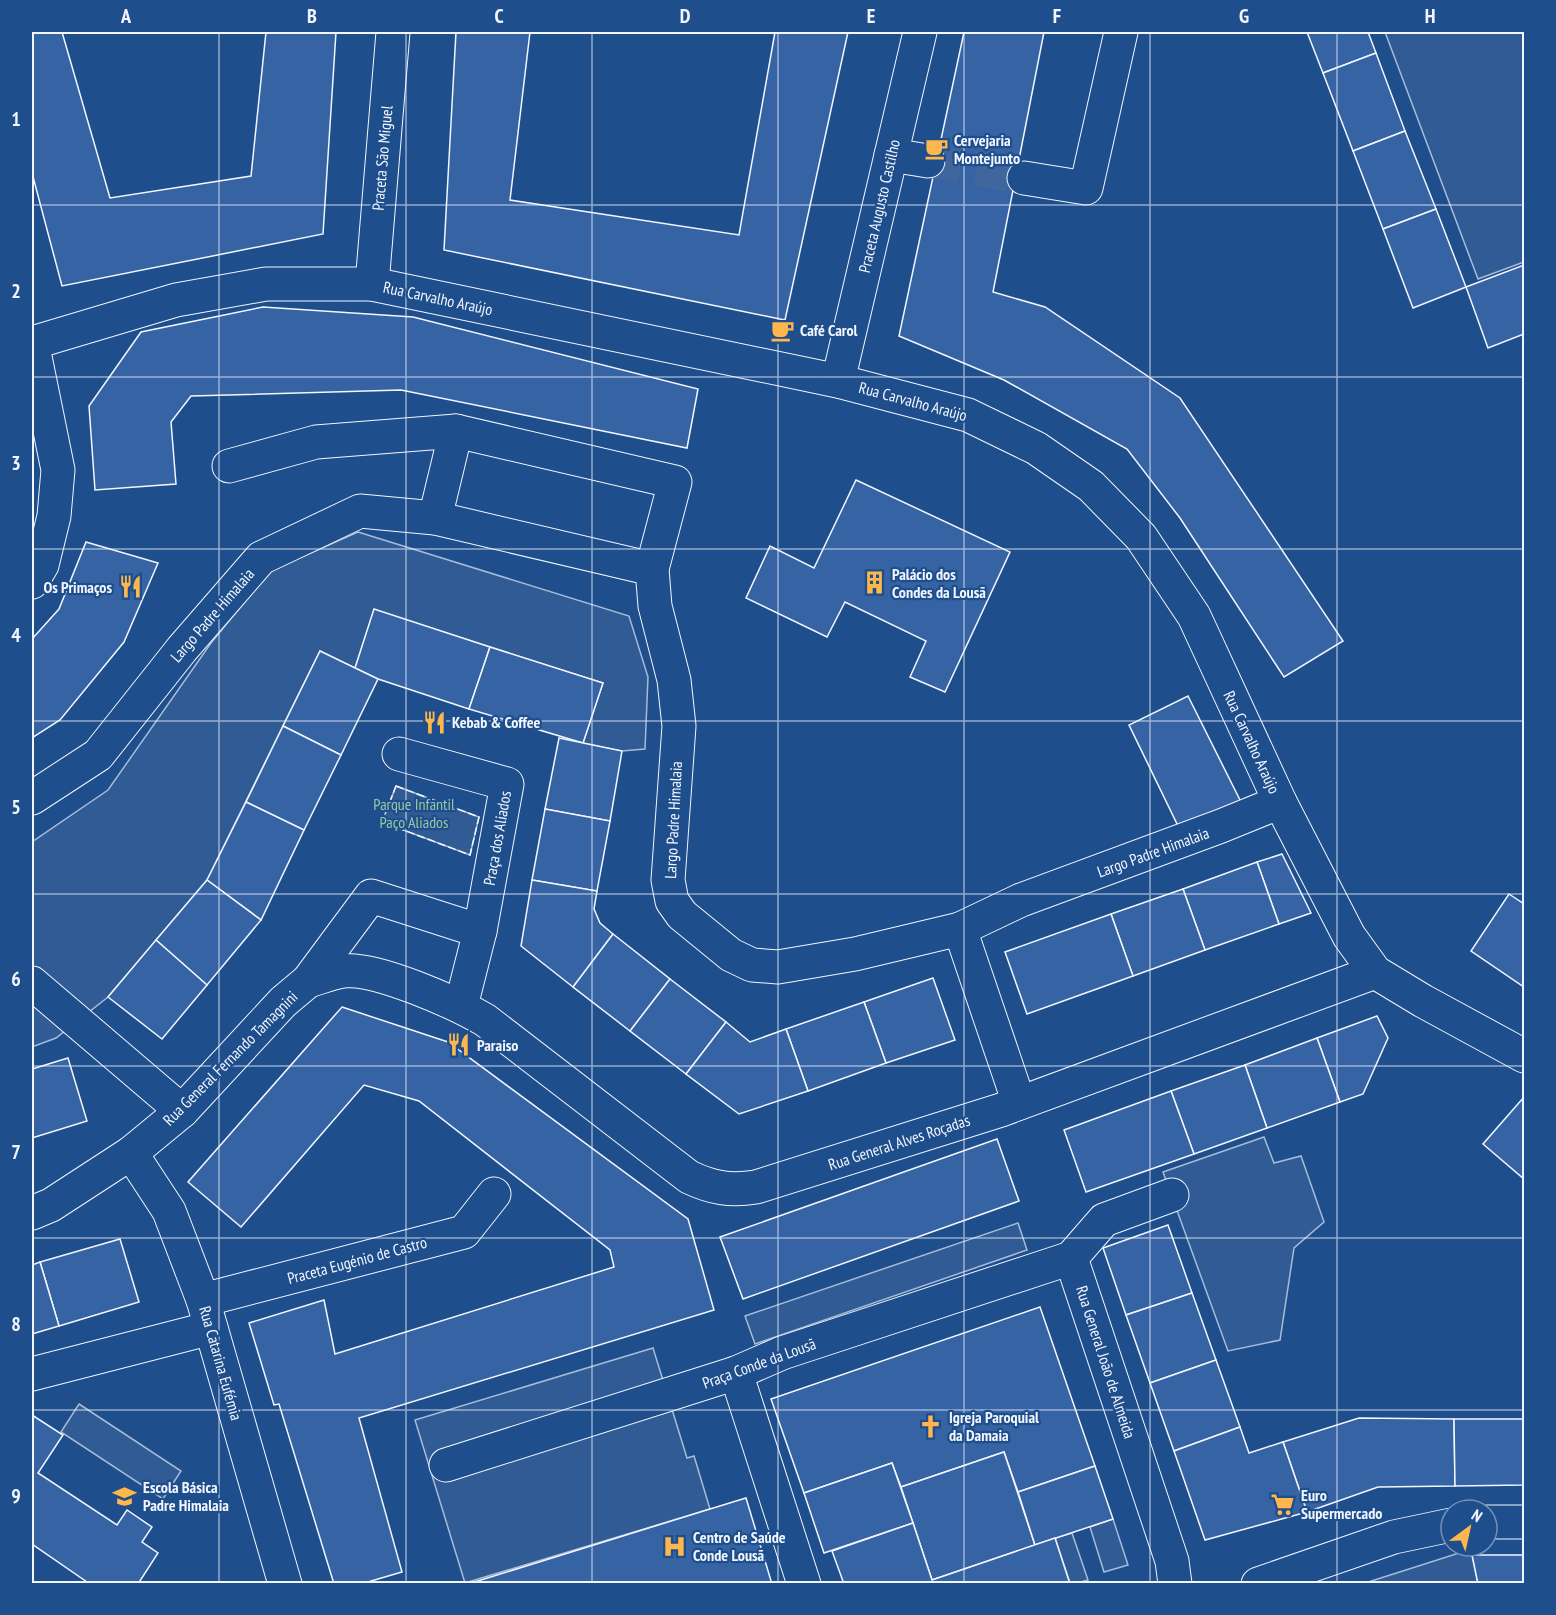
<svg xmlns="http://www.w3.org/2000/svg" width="1556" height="1615" viewBox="0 0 1556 1615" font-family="'PT Sans Narrow',sans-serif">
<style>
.built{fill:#305b95;stroke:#a8bbd7;stroke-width:1.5}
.building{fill:#3563a3;stroke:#f2f6ff;stroke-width:1.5}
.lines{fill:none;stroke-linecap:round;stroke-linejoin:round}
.street-tunnel{stroke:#3f679d;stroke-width:33;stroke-dasharray:33 16;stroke-linecap:butt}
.street-casing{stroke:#f2f6ff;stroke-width:35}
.street{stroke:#1f4e8c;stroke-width:33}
.fence{stroke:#f2f6ff;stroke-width:1.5;stroke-dasharray:8 3;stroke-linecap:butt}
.grid{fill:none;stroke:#f2f6ff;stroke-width:1.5;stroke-opacity:0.55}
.labels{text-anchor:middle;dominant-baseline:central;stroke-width:4.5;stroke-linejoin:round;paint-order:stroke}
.poi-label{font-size:16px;font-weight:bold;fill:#f2f6ff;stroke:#1f4e8c;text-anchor:start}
.street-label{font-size:16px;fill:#f2f6ff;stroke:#1f4e8c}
.park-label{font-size:16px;fill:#97c8a6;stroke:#1f4e8c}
.neatline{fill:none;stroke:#f2f6ff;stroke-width:2}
.grid-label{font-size:20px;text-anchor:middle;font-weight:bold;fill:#f2f6ff}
</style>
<rect width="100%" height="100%" fill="#1f4e8c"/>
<!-- built -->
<g class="built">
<polygon points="1385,32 1524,32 1524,262 1478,279"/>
<polygon points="358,532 629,616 648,677 645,749 622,751 583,743 603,683 374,610 355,668 320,651 207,880 108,997 56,1038 32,1047 32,842 108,790 211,643 270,571"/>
<polygon points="396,786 479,817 470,855 382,822"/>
<polygon points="1264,1137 1274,1163 1301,1156 1324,1222 1294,1248 1280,1340 1228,1351 1163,1172"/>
<polygon points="1018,1223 1027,1250 755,1344 745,1316"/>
<polygon points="653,1348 687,1458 694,1456 710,1509 465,1583 415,1420"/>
<polygon points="79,1404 181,1471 163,1499 61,1432"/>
<polygon points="1113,1519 1128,1565 1104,1572 1090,1527"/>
<polygon points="1072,1533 1088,1580 1077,1583 1070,1583 1055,1538"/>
<polygon points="1459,1553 1472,1555 1478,1583 1362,1584"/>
</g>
<!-- building -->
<g class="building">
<polygon points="32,32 62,32 110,198 251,176 266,32 336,32 323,234 62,286 32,173"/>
<polygon points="456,32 530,32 510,200 739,235 775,32 848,32 785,320 444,250"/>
<polygon points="964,32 1044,32 993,292 1045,307 1180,398 1343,641 1284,677 1180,518 1127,449 1004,380 899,336"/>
<polygon points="1307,32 1368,32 1376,53 1323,73"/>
<polygon points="1376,53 1405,131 1353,151 1323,73"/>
<polygon points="1405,131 1436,209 1383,229 1353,151"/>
<polygon points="1436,209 1466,287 1413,308 1383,229"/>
<polygon points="1524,265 1524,334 1488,348 1466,287"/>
<polygon points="263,307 413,317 698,389 687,448 401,390 191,396 171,422 176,484 95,490 89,406 141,332"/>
<polygon points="856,480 1010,552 945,692 910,677 926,641 845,602 827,637 746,598 770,546 814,568"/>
<polygon points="86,542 158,563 124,642 60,720 32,738 32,639 59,609"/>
<polygon points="374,609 490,647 469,709 378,679 355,668"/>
<polygon points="490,647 603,683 583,743 469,709"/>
<polygon points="320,651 378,679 341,755 283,726"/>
<polygon points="1188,696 1241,802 1179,828 1129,725"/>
<polygon points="283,726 341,755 304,830 246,802"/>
<polygon points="559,738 622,751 610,821 545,809"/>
<polygon points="246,802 304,830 261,920 207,880"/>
<polygon points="545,809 610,821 597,891 532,880"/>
<polygon points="1282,854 1311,913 1279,924 1257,862"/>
<polygon points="1257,862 1279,924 1205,950 1183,889"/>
<polygon points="207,880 261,920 207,985 156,940"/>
<polygon points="532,880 597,891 594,909 600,923 613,934 573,987 521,946"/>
<polygon points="1183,889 1205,950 1133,976 1111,914"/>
<polygon points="1509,894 1524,904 1524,987 1471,951"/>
<polygon points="1111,914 1133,976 1027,1014 1005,952"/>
<polygon points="613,934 670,979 630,1031 573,987"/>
<polygon points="156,940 207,985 162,1039 108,997"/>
<polygon points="933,978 955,1040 886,1063 864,1002"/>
<polygon points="670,979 726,1022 686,1074 630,1031"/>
<polygon points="864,1002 886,1063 808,1091 786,1029"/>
<polygon points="342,1007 448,1042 688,1219 714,1310 359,1418 402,1572 361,1584 334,1584 279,1404 274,1405 249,1323 324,1300 335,1354 614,1267 610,1250 419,1101 364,1085 241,1227 188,1182"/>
<polygon points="1377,1016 1388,1038 1363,1094 1340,1102 1317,1038"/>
<polygon points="726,1022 750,1042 786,1029 808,1091 739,1114 686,1074"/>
<polygon points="1317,1038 1340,1102 1267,1128 1245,1065"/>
<polygon points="68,1058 87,1121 32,1138 32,1069"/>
<polygon points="1245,1065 1267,1128 1194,1154 1171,1091"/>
<polygon points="1171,1091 1194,1154 1086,1192 1064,1130"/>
<polygon points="1524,1097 1524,1179 1483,1144"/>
<polygon points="997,1139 1019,1201 743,1299 720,1237"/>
<polygon points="1168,1225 1192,1293 1126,1315 1103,1248"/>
<polygon points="120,1239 139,1302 59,1326 40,1262"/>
<polygon points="40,1262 59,1326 32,1334 32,1265"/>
<polygon points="1192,1293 1216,1360 1150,1383 1126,1315"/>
<polygon points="1040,1307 1095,1466 1018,1492 1004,1452 901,1487 892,1463 804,1493 771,1399"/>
<polygon points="1216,1360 1240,1427 1174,1451 1150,1383"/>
<polygon points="32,1415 63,1435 38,1473 117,1525 127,1510 152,1527 142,1542 158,1553 138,1584 90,1584 32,1544"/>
<polygon points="1359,1418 1454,1419 1455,1486 1378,1487 1307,1512 1283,1442"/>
<polygon points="1454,1419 1524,1419 1524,1485 1455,1486"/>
<polygon points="1240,1427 1249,1453 1283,1442 1307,1512 1205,1540 1174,1451"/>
<polygon points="1004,1452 1035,1545 932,1580 901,1487"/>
<polygon points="892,1463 913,1523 824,1553 804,1493"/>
<polygon points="1095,1466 1113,1519 1035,1545 1018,1492"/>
<polygon points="746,1498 772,1584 468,1584 710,1509"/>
<polygon points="913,1523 932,1580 1055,1538 1070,1584 844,1584 832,1551"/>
<polygon points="1472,1555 1524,1555 1524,1584 1478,1584"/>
</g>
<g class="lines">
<!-- street-tunnel -->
<polyline class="street-tunnel" points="928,161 1024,178"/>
<defs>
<g id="street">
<polyline points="891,155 928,161"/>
<polyline points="1024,178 1086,188 1121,32"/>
<polyline points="372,284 393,32"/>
<polyline points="32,342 58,470 54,516 42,565 32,582"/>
<polyline points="32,343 176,300 266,284 372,284 838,381 968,415 1036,448 1091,486 1141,537 1194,616 1280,802 1349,936 1375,972 1423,1001 1524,1056"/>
<polyline points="838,381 920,32"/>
<polyline points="456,431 675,482 652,569"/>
<polyline points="229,466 316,442 456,431 435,518"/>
<polyline points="32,798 98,755 182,649 261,558 360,511 435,518 652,569 655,606 674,680 679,726 668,880 672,901 682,915 731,955 752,965 778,967 855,954 960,929 1021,900 1221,826 1280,802"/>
<polyline points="960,929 1019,1103"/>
<path d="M308 981C320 978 332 972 344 971 376 967 456 1003 485 1020L689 1177C712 1188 730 1191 756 1187L1001 1110 1375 972"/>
<polyline points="32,983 182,1111"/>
<polyline points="461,1006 480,931"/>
<polyline points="131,1153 169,1211 203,1300 285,1584"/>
<polyline points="1172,1195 1104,1220 1071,1258 1172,1561 1175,1584"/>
<polyline points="32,1213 51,1205 131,1153 182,1111 283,1002 308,981 371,896 480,931 507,784 399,754"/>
<polyline points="203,1300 464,1232 494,1194"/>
<polyline points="736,1373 804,1584"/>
<polyline points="32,1374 211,1328"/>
<polyline points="446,1465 736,1373 782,1353 1071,1258"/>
<polyline points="1487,1522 1524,1522"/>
<polyline points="1258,1584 1394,1537 1451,1525"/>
</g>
</defs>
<!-- street casing -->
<use href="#street" class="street-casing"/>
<!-- street -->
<use href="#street" class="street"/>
<!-- fence -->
<polygon class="fence" points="396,786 479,817 470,855 382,822"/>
</g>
<!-- grid -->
<path class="grid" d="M219 32V1584M406 32V1584M592 32V1584M778 32V1584M964 32V1584M1150 32V1584M1337 32V1584M32 205H1524M32 377H1524M32 549H1524M32 721H1524M32 894H1524M32 1066H1524M32 1238H1524M32 1410H1524"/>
<!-- icons -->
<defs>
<symbol id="cafe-bare" viewBox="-9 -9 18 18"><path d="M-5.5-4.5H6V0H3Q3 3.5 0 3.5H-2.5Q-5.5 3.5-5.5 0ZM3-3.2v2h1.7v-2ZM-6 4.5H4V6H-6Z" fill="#ffb74d" stroke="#1f4e8c" stroke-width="2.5" paint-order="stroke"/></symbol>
<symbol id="building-bare" viewBox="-9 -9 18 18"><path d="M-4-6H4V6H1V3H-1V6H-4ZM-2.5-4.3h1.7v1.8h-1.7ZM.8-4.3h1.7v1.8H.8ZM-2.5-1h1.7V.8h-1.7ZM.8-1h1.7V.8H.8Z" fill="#ffb74d" stroke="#1f4e8c" stroke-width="2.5" paint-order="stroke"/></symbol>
<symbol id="restaurant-bare" viewBox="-9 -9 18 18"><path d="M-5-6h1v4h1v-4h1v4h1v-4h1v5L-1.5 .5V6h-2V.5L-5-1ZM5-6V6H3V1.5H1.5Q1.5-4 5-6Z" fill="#ffb74d" stroke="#1f4e8c" stroke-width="2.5" paint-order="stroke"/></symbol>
<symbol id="church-bare" viewBox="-9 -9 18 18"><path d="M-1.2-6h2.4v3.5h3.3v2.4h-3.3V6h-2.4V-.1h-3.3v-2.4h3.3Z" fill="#ffb74d" stroke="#1f4e8c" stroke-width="2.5" paint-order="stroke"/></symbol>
<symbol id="school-bare" viewBox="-9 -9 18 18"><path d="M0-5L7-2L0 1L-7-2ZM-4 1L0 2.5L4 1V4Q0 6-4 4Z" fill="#ffb74d" stroke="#1f4e8c" stroke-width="2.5" paint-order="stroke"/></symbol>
<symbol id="supermarket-bare" viewBox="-9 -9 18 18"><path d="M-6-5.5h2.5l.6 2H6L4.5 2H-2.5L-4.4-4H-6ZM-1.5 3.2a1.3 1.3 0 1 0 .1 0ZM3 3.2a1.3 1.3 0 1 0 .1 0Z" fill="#ffb74d" stroke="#1f4e8c" stroke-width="2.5" paint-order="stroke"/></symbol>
<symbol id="hospital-bare" viewBox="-9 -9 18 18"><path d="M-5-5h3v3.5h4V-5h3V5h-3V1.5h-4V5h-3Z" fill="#ffb74d" stroke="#1f4e8c" stroke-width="2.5" paint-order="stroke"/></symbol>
</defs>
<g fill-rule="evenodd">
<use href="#cafe-bare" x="920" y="132" width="33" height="33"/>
<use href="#cafe-bare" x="766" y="314" width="33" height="33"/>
<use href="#building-bare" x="858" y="566" width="33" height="33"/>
<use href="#restaurant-bare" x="114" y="570" width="33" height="33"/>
<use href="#restaurant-bare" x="418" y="706" width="33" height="33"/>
<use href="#restaurant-bare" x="442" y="1028" width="33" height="33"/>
<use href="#church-bare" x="914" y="1410" width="33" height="33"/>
<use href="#school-bare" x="108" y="1480" width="33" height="33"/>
<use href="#supermarket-bare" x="1266" y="1488" width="33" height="33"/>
<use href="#hospital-bare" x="658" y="1530" width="33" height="33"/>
</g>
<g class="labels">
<!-- poi labels -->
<g class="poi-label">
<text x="954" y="140">Cervejaria<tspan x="954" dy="18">Montejunto</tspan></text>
<text x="800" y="330">Café Carol</text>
<text x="892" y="574">Palácio dos<tspan x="892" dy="18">Condes da Lousã</tspan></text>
<text x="112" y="587" text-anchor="end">Os Primaços</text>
<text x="452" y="722">Kebab &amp; Coffee</text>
<text x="477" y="1045">Paraiso</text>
<text x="949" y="1417">Igreja Paroquial<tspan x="949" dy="18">da Damaia</tspan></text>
<text x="143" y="1487">Escola Básica<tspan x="143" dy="18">Padre Himalaia</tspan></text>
<text x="1301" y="1495">Euro<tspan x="1301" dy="18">Supermercado</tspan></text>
<text x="693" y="1537">Centro de Saúde<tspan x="693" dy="18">Conde Lousã</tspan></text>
</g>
<!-- street labels -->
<g class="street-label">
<text transform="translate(382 158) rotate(-85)">Praceta São Miguel</text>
<text transform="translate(879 206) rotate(-77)">Praceta Augusto Castilho</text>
<text transform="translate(438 298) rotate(12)">Rua Carvalho Araújo</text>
<text transform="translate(913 401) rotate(15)">Rua Carvalho Araújo</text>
<text transform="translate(212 615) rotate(-49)">Largo Padre Himalaia</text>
<text transform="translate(1252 742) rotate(65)">Rua Carvalho Araújo</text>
<text transform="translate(673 820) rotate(-87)">Largo Padre Himalaia</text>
<text transform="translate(497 838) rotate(-80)">Praça dos Aliados</text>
<text transform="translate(1153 852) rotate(-20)">Largo Padre Himalaia</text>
<text transform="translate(230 1058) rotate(-45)">Rua General Fernando Tamagnini</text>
<text transform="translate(899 1142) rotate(-18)">Rua General Alves Roçadas</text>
<text transform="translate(357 1260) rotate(-15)">Praceta Eugénio de Castro</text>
<text transform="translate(1106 1362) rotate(72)">Rua General João de Almeida</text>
<text transform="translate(221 1363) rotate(74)">Rua Catarina Eufémia</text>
<text transform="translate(759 1363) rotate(-20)">Praça Conde da Lousã</text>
</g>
<!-- park labels -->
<g class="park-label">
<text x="414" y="804">Parque Infantil<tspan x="414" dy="18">Paço Aliados</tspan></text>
</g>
</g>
<!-- border -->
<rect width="1556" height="1615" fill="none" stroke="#1f4e8c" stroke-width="66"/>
<!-- north arrow -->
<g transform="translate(1469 1528) rotate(33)"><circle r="28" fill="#1f4e8c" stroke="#7391ba" stroke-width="1.5"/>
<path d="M0-4.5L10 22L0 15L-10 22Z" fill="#ffb74d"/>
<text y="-9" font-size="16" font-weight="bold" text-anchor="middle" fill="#f2f6ff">N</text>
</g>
<rect x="33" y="33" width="1490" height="1549" class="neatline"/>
<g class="grid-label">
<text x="126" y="23">A</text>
<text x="312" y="23">B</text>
<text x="499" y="23">C</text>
<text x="685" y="23">D</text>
<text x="871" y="23">E</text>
<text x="1057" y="23">F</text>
<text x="1244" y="23">G</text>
<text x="1430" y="23">H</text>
<text x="16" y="126">1</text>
<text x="16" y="298">2</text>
<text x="16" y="470">3</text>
<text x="16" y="642">4</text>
<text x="16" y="814">5</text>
<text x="16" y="986">6</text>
<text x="16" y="1159">7</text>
<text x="16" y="1331">8</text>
<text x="16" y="1503">9</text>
</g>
</svg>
